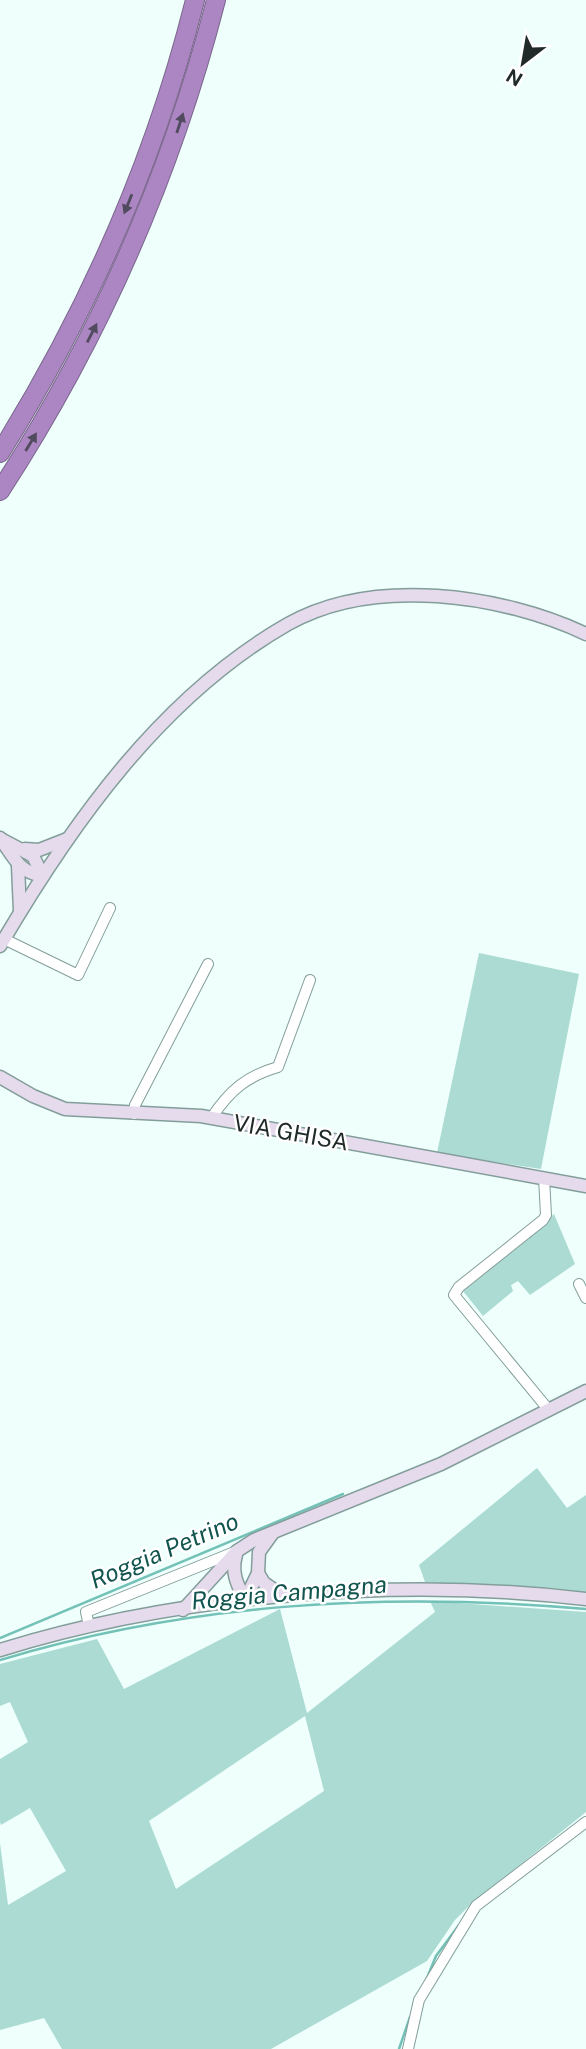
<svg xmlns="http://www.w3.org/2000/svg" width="586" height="2049" viewBox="0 0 586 2049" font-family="'Public Sans',sans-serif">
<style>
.green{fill:#acdbd4;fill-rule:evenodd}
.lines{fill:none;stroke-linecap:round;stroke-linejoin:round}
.stream{stroke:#73c1b7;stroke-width:2.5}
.street-casing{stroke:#839e9a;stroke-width:12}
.secondary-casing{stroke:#839e9a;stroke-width:15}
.highway-casing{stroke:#7a668c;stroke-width:20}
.street{stroke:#fff;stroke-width:10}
.secondary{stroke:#e6dbed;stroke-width:12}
.highway{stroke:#ab86c2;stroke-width:18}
.oneway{fill:#514b5f}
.labels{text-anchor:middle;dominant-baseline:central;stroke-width:5;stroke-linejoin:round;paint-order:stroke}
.street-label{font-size:23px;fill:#202b29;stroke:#fff}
.water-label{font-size:24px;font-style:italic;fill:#11554e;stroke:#fff}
</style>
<rect width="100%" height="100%" fill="#eefffc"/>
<!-- green -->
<g class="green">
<polygon points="479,953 579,974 541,1169 437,1153"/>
<polygon points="554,1214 575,1264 530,1295 518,1281 511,1285 513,1291 483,1316 463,1291"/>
<polygon points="537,1468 567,1508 586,1495 586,1596 425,1582 419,1565"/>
<path d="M430 1601 586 1612V1812L471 1904 455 1920 427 1961 271 2049H62L44 2018 0 2030V1843L8 1905 66 1871 30 1808 1 1825 0 1822V1759L28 1742 10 1702 0 1706V1664L97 1639 124 1689 280 1609 307 1713 435 1612ZM305 1716 324 1791 176 1889 149 1821Z"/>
</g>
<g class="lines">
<!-- stream -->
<g class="stream">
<polyline points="0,1638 343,1494"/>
<path d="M0 1660C193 1602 387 1592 586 1609"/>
<polyline points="427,1978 436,1956 459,1925"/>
<polyline points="399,2049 410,2017"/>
</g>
<defs>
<g id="street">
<polyline points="4,939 78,975 110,908"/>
<polyline points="134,1114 135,1105 208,964"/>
<path d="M212 1117C230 1090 247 1076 278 1067L310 980"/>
<polyline points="544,1178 546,1215 543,1220 459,1287 454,1295 548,1409"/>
<polyline points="579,1284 586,1298"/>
<polyline points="89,1626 86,1612 237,1551"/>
<polyline points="408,2049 419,2000 476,1906 586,1822"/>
</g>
<g id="secondary">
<path d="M0 838C14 857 18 872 43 876"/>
<polyline points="1,839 33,856 43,876"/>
<polyline points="25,849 39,850 67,839"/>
<polyline points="18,866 20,911"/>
<path d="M0 946C72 823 162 696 288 624 373 576 501 594 586 634"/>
<polyline points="0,1077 33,1096 65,1109 201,1116 586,1186"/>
<path d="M236 1555C231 1573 237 1584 245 1600"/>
<polyline points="258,1573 264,1583 283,1596"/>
<polyline points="245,1600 258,1573 259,1552 272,1534"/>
<polyline points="183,1610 237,1551 254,1540 441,1464 586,1391"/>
<path d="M0 1650C181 1594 398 1577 586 1599"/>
</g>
<g id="highway">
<path d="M0 453C87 313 155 161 195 0"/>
<path d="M0 491C99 339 171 175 216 0"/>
</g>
</defs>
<!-- street casing -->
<use href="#street" class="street-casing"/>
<!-- secondary casing -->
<use href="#secondary" class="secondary-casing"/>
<!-- highway casing -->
<use href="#highway" class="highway-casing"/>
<!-- street -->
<use href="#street" class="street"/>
<!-- secondary -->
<use href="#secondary" class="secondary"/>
<!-- highway -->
<use href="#highway" class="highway"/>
</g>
<!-- one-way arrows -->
<defs><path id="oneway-solid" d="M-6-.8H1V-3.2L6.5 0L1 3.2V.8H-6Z" transform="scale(1.75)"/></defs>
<g class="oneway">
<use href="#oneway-solid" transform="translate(180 123) rotate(-72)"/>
<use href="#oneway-solid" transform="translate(128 204) rotate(112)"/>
<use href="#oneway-solid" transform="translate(92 333) rotate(-63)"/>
<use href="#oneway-solid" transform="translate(31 442) rotate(-59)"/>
</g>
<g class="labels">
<!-- street labels -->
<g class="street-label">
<text transform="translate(291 1132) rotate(10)">VIA GHISA</text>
</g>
<!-- water labels -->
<g class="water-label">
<text transform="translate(164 1550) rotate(-23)">Roggia Petrino</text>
<text transform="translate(289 1592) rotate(-5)">Roggia Campagna</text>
</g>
</g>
<!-- north arrow -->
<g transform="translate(523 63) rotate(211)" stroke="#ffffff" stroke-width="5" paint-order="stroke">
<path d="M0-5L12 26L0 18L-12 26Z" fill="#202b29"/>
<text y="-10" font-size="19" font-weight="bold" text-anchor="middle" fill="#202b29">N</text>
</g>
</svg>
